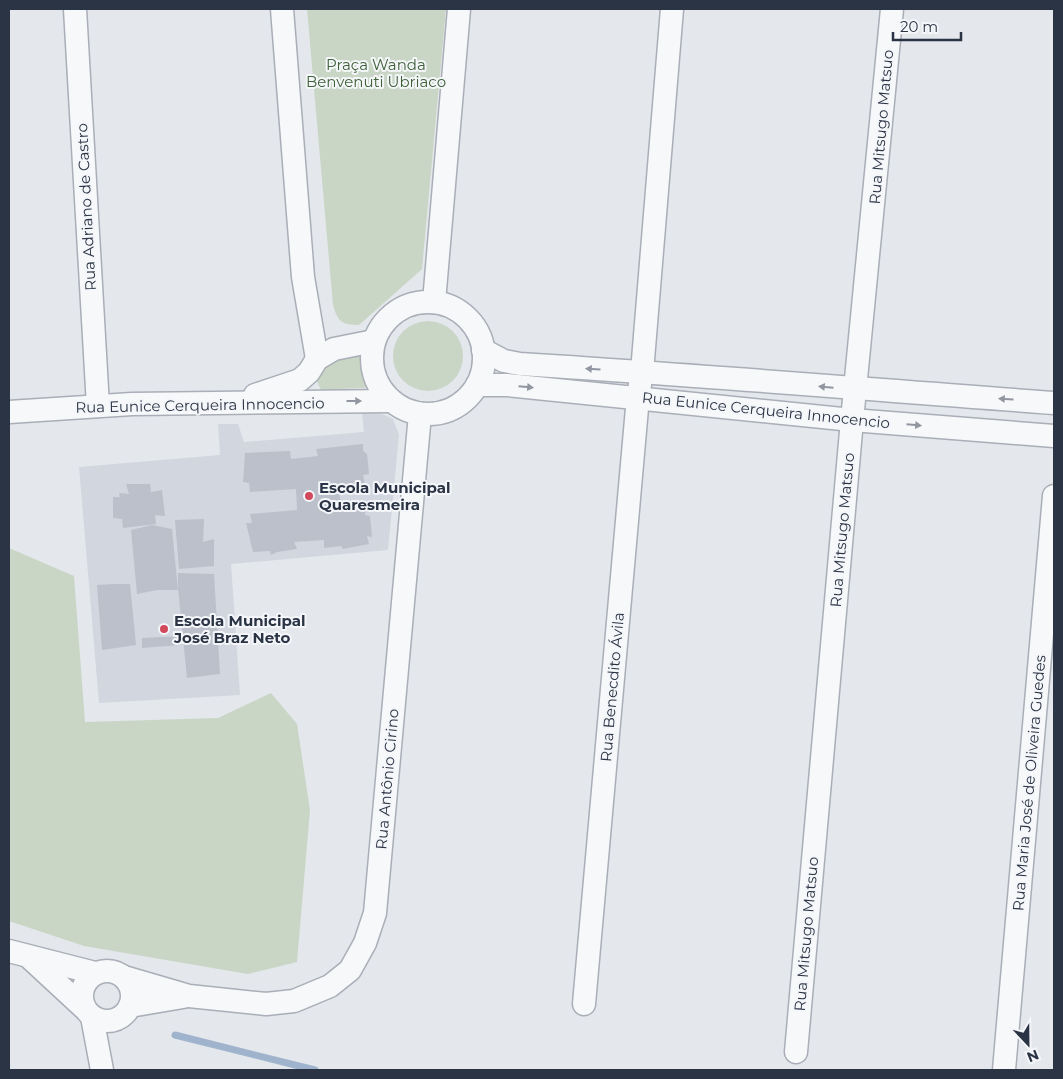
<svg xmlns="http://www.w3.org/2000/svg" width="1063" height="1079" viewBox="0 0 1063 1079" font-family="Montserrat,sans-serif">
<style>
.built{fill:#d2d6de}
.green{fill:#c9d6c5}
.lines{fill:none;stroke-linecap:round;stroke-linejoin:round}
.stream{stroke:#9fb4cc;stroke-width:7}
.building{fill:#bbc0ca}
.street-casing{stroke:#a9aeb7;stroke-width:25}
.street{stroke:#f7f8fa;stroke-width:22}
.oneway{fill:#9196a0}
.poi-dot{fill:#d1495b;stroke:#f4f6f9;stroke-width:2}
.labels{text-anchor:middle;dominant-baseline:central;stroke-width:4;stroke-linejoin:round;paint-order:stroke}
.park-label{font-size:15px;fill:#3f6138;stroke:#f4f6f9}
.street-label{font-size:15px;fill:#2b3445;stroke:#f4f6f9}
.poi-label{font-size:15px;font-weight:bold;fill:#2b3445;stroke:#f4f6f9;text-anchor:start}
</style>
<rect width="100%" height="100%" fill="#e4e7ec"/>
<!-- built -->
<polygon class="built" points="362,413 382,414 393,419 399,435 388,550 231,564 240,695 99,703 79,467 220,455 218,424 238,424 244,442 364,432"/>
<!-- green -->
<g class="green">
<path d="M307 9H446L422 269 359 325C342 325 338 322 333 305Z"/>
<circle cx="428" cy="356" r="35"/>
<polygon points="364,353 371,379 377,387 321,390 316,379 327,362"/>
<polygon points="9,548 74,576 85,722 218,718 271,693 297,724 310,810 297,962 248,974 84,946 9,921"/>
</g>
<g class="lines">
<!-- stream -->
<polyline class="stream" points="175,1035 315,1070"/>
</g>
<!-- building -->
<g class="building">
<polygon points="363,444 363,451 367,454 369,474 363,475 365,484 337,485 342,507 366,507 365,515 370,516 372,537 367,536 369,544 343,549 341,546 324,548 324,540 294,542 297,549 277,552 271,555 270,551 253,552 246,523 252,523 250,514 297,510 296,489 250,492 249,483 243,482 245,453 290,451 291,459 318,456 316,449"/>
<polygon points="126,484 150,484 151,492 162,490 165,516 155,515 156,524 123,528 122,519 113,518 113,497 120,497 119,493 129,494"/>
<polygon points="204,519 203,542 214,539 214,566 179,569 175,520"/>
<polygon points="152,525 172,529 178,590 157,590 137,594 131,530"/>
<polygon points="178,573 214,574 220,674 187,678 178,588"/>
<polygon points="114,584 130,584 136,645 102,650 97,585"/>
<polygon points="183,636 180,645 142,648 142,638"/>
</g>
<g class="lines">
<defs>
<g id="street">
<polyline points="75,9 98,406"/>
<polyline points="282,9 303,277 317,359"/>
<polyline points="434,302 459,9"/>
<circle cx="428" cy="358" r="56"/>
<path d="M483 350 504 361 520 364C698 375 876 390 1054 403"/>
<polyline points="477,385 507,385 852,420 1054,436"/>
<polyline points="255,395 300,380 309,372 317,359 334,349 374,341"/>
<polyline points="9,412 132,404 391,401"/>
<polyline points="9,951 95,973"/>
<polyline points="30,958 84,1008"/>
<circle cx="107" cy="996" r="25"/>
<polyline points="124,977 189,996 266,1004 294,1001 330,986 350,970 365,943 375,913 420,414"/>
<polyline points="584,1004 638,397 642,372 672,9"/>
<polyline points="130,1006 183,997"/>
<polyline points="92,1017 102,1070"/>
<polyline points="796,1052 852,420 892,9"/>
<polyline points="1004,1070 1054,496"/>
</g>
</defs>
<!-- street casing -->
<use href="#street" class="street-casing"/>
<!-- street -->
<use href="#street" class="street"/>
</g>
<!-- one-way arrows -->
<defs><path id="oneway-solid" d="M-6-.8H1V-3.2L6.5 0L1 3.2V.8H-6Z" transform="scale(1.25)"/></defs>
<g class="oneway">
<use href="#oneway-solid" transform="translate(593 369) rotate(-176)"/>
<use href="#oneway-solid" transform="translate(526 387) rotate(5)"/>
<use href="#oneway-solid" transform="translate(826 387) rotate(-175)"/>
<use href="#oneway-solid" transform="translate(1006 399) rotate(-176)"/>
<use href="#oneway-solid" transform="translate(354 401)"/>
<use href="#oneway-solid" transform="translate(914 425) rotate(5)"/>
</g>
<!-- markers -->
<g class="poi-dot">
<circle cx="309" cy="496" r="5"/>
<circle cx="164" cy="629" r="5"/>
</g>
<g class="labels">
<!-- park labels -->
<g class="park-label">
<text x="376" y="64">Praça Wanda<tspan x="376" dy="17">Benvenuti Ubriaco</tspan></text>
</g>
<!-- street labels -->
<g class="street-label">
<text transform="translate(881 127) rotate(-85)">Rua Mitsugo Matsuo</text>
<text transform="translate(86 207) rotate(-93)">Rua Adriano de Castro</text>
<text transform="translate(200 405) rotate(-1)">Rua Eunice Cerqueira Innocencio</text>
<text transform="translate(766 410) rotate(6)">Rua Eunice Cerqueira Innocencio</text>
<text transform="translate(842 530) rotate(-85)">Rua Mitsugo Matsuo</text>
<text transform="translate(612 687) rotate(-85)">Rua Benecdito Ávila</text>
<text transform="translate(387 779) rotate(-85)">Rua Antônio Cirino</text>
<text transform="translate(1029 783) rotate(-85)">Rua Maria José de Oliveira Guedes</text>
<text transform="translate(806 934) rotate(-85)">Rua Mitsugo Matsuo</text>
</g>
<!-- poi labels -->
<g class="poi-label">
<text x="319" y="487">Escola Municipal<tspan x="319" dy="17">Quaresmeira</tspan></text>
<text x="174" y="620">Escola Municipal<tspan x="174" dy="17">José Braz Neto</tspan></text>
</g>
</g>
<!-- border -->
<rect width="1063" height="1079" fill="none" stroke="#2b3445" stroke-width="20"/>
<!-- north arrow -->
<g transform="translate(1028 1044) rotate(158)" stroke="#f4f6f9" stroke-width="4" paint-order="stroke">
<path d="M0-4L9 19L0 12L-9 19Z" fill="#2b3445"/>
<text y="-8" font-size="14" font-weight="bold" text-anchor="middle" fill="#2b3445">N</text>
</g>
<!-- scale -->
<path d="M893 32v8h68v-8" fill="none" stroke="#2b3445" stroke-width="2.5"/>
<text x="900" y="32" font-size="15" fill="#2b3445" stroke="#f4f6f9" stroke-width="4" paint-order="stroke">20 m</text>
</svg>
